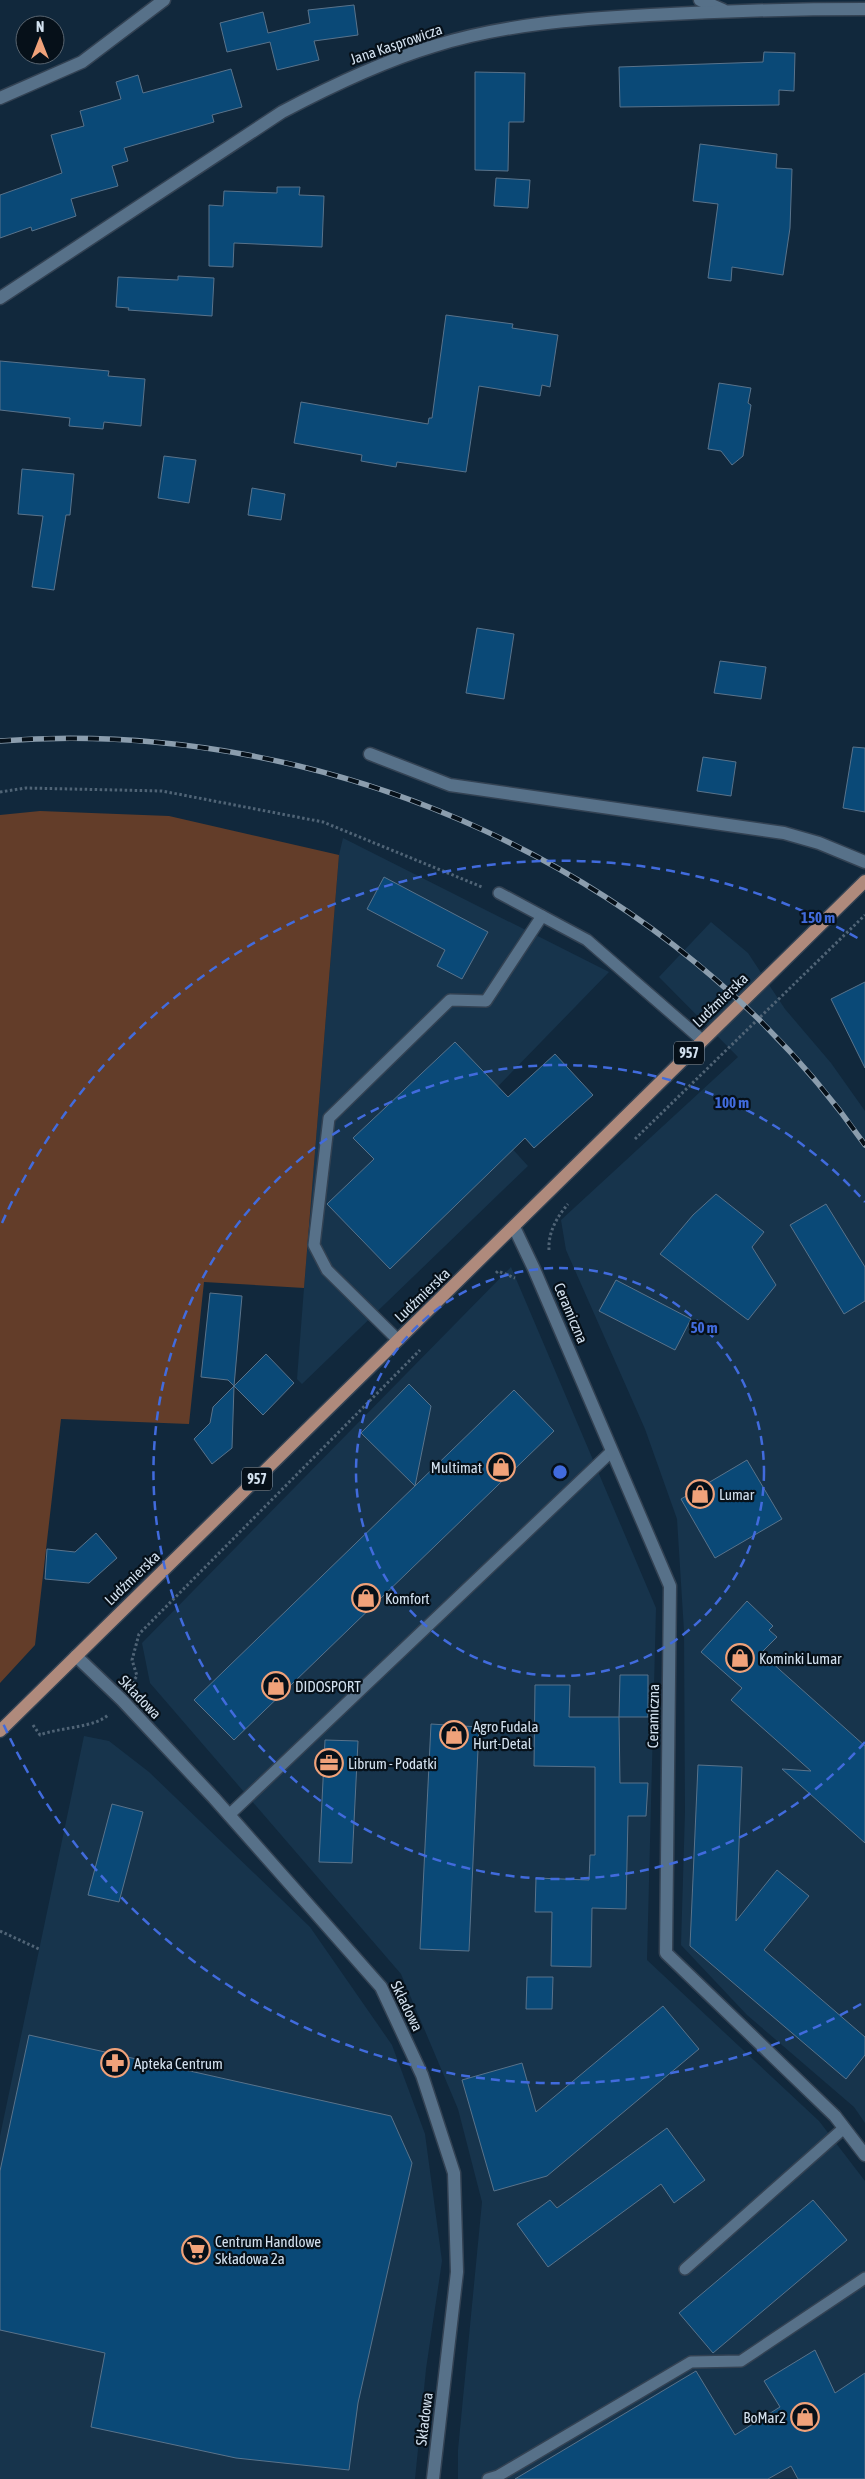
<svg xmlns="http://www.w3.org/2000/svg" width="865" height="2479" viewBox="0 0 865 2479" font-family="'Asap Condensed',sans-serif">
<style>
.built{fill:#17344c}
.green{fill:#633d29}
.building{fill:#0a4977;stroke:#59738b}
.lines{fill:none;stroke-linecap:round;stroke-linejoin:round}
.service-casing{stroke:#334253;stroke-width:14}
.minor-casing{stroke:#334253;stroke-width:15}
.primary-casing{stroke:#334253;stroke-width:15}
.path{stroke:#506476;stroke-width:3;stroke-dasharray:2.5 2.5;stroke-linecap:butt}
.service{stroke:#577189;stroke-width:11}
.minor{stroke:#577189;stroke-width:12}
.primary{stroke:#af8a7c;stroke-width:12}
.rail-casing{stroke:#8b9dad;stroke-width:5.5}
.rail{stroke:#061019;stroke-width:4;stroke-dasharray:11;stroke-linecap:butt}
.ring{fill:none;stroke:#416bdd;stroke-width:2.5;stroke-dasharray:9 6}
.labels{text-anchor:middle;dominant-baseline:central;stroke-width:4.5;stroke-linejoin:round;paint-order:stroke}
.shield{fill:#061019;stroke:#96a2af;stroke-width:1}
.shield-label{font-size:14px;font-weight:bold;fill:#d3e1ef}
.street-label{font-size:15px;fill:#d3e1ef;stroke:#061019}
.poi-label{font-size:15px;fill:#d3e1ef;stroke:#061019;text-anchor:start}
.centre{fill:#416bdd;stroke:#061019;stroke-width:2.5}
.ring-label{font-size:15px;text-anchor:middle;font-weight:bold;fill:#416bdd;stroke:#061019;stroke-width:4.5;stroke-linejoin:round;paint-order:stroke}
</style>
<rect width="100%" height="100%" fill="#11283c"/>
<!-- built -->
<g class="built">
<polygon points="343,838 609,972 476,1109 528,1166 302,1384 297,1379 304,1288 339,855"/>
<polygon points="711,922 748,953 785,1009 831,1063 865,1111 865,2123 854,2107 747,2015 681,1945 685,1812 684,1631 677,1519 645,1429 566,1250 561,1220 738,1057 659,977"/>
<polygon points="511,1267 656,1608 647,1960 819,2121 865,2181 865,2479 458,2479 458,2450 482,2202 458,2109 401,1974 150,1683 142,1643"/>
<polygon points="84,1736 109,1741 149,1772 310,1927 392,2045 425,2134 442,2261 426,2369 415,2479 0,2479 0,2136"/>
</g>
<!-- green -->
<polygon class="green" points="40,811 169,816 339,855 304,1288 204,1282 189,1424 61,1419 35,1645 0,1683 0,815"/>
<!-- building -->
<g class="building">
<polygon points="354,5 358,35 314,41 319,60 277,70 270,42 227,52 220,23 263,12 268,33 310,23 308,10"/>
<polygon points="764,52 795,53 794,91 779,90 779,105 620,107 619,67 763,62"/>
<polygon points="231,69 242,107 212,115 214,122 124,148 128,161 112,166 118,186 71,199 76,216 32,231 31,227 0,238 0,195 62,173 51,135 84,126 80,111 121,99 116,82 138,75 143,93"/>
<polygon points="475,72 525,73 524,122 509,122 508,171 475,170"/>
<polygon points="700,144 777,154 776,168 792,169 790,228 783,275 732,267 731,281 708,278 718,204 693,201"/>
<polygon points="496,178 530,180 528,208 494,206"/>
<polygon points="277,187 300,187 299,195 324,196 322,247 234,243 233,267 209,266 209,205 223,206 224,191 277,193"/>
<polygon points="178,276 214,278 212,316 128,310 129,308 116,307 118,277 178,280"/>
<polygon points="446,315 513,324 512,328 558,335 550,387 542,385 540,396 479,386 466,472 397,462 396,467 361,461 362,455 294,443 301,402 428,424 429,418 432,418"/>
<polygon points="0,361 109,371 108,376 145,379 141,426 104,422 103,429 69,426 70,418 0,410"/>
<polygon points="719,383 751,388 748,403 751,405 743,456 732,465 721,451 708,449"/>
<polygon points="164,456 196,460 189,503 158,498"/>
<polygon points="22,469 74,474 70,515 66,515 54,590 32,587 43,516 18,514"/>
<polygon points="252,488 285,494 281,520 248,515"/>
<polygon points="477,628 514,634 504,699 466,693"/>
<polygon points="720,661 766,667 761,699 714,693"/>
<polygon points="853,747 865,748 865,812 843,808"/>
<polygon points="703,757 736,762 731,796 697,791"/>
<polygon points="384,877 488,932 462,979 437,966 445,950 367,909"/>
<polygon points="865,982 865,1068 831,999"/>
<polygon points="455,1042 508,1097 555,1054 593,1095 534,1148 525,1138 390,1269 327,1204 374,1159 353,1138"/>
<polygon points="716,1194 764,1232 752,1247 776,1285 748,1320 660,1254 693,1215"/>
<polygon points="826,1204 865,1267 865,1301 844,1314 790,1225"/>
<polygon points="616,1280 691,1319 675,1350 599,1311"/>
<polygon points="210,1293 242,1296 234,1386 228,1380 201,1377"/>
<polygon points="266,1354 294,1383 263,1415 234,1386 232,1448 212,1464 194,1439 210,1423 213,1407"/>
<polygon points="409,1384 431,1406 415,1486 361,1433"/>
<polygon points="514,1390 554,1431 234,1740 194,1700"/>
<polygon points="747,1460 782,1519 715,1558 681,1499"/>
<polygon points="96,1533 117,1558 89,1583 45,1579 47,1549 75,1552"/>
<polygon points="747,1601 773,1626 769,1630 777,1637 761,1653 865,1746 865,1843 782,1769 811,1771 731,1700 742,1688 701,1652"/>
<polygon points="620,1675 648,1675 648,1717 619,1717"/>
<polygon points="535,1685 570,1685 569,1717 619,1717 620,1783 648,1783 646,1816 628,1816 626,1909 592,1908 591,1967 551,1966 552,1912 535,1912 536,1878 589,1880 590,1855 595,1855 595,1767 534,1766"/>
<polygon points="431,1724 479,1727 469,1951 420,1949"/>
<polygon points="325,1740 358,1741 352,1863 319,1862"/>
<polygon points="698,1765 742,1767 736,1921 777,1870 809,1896 764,1950 865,2037 865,2055 846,2079 690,1946"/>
<polygon points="112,1804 143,1812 119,1902 88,1895"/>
<polygon points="527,1977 553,1977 552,2009 526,2009"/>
<polygon points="663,2006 699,2049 547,2176 494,2191 462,2080 522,2063 536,2112"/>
<polygon points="29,2035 391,2116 412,2163 358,2403 349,2470 236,2458 91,2427 105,2353 0,2330 0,2171"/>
<polygon points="667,2128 705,2180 674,2203 661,2184 548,2267 517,2224 550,2200 557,2208"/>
<polygon points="813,2200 847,2240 713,2353 679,2313"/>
<polygon points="815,2350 835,2393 865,2373 865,2479 798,2479 791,2466 768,2479 515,2479 696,2371 735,2435 780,2407 764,2381"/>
</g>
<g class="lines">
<defs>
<g id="service">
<polyline points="499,893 587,940 702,1040"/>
<polyline points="398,1340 327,1270 314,1245 329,1118 450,1000 486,1001 542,916"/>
<polyline points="229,1815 612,1451"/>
<polyline points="685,2269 844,2128"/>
<polyline points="488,2479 498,2476 691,2362 741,2361 865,2278"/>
</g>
<g id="minor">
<polyline points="700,0 723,10"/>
<polyline points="0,98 82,62 164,0"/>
<path d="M0 298 282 112C331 86 381 62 434 46 504 24 577 19 650 15 722 11 793 9 865 9"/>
<polyline points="370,754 450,785 784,833 819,843 865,862"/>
<polyline points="514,1227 534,1269 670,1586 666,1953 835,2116 865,2155"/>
<polyline points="76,1656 122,1700 214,1798 381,1987 422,2075 454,2173 457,2272 433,2479"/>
</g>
<polyline id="primary" points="0,1731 865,881"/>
</defs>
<!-- service casing -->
<use href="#service" class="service-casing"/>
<!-- minor casing -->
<use href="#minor" class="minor-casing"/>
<!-- primary casing -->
<use href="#primary" class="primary-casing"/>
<!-- path -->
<g class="path">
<polyline points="0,792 26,788 162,791 323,822 482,887"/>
<polyline points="635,1139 865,915"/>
<path d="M549 1250C548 1232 557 1217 568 1204"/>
<polyline points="496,1273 498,1271 515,1278"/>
<polyline points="132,1683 137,1676 132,1660 139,1634 420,1350"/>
<path d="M33 1725 40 1735C60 1727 96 1728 109 1714"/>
<polyline points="0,1931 39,1949"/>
</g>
<!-- service -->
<use href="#service" class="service"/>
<!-- minor -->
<use href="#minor" class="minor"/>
<!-- primary -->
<use href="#primary" class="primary"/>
<defs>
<path id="rail" d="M0 741C331 716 674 871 865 1145"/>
</defs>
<!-- rail casing -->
<use href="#rail" class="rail-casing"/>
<!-- rail -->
<use href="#rail" class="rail"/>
</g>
<!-- distance rings -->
<g class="ring">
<circle cx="560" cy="1472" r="204"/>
<path d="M865 1742A407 407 0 1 1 865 1202"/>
<path d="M861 2004A611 611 0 0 1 2 1721M2 1223A611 611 0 0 1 861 940"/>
</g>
<!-- icons -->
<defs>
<symbol id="shop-ring" viewBox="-11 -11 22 22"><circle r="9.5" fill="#061019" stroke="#f0a27a" stroke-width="1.5"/><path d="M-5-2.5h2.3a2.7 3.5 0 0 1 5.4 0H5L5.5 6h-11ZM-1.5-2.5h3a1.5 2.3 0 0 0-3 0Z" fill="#f0a27a"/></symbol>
<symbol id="office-ring" viewBox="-11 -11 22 22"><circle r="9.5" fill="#061019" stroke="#f0a27a" stroke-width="1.5"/><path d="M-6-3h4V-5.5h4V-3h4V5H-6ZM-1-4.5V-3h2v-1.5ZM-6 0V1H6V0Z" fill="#f0a27a"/></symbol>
<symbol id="pharmacy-ring" viewBox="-11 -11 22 22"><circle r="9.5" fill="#061019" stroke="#f0a27a" stroke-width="1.5"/><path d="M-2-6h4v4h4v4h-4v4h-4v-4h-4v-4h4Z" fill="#f0a27a"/></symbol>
<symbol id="supermarket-ring" viewBox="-11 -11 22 22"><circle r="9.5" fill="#061019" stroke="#f0a27a" stroke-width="1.5"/><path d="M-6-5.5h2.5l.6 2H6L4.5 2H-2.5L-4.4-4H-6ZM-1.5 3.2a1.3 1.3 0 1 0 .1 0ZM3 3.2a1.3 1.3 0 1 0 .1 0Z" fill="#f0a27a"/></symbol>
</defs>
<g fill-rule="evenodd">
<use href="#shop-ring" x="485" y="1451" width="32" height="32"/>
<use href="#shop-ring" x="684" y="1478" width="32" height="32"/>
<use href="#shop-ring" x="350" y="1582" width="32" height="32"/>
<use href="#shop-ring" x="724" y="1642" width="32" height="32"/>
<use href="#shop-ring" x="260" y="1670" width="32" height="32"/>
<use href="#shop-ring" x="438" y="1719" width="32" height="32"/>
<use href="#office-ring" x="313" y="1747" width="32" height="32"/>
<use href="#pharmacy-ring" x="99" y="2047" width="32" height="32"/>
<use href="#supermarket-ring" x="180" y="2234" width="32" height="32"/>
<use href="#shop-ring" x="789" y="2401" width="32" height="32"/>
</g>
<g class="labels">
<!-- shield labels -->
<g class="shield">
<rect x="674" y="1041.5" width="30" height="23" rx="4"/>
<rect x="242" y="1467.5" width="30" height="23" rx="4"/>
</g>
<g class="shield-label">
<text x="689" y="1053">957</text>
<text x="257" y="1479">957</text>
</g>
<!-- street labels -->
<g class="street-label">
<text transform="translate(396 44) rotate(-19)">Jana Kasprowicza</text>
<text transform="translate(720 1000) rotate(-44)">Ludźmierska</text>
<text transform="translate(422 1295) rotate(-44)">Ludźmierska</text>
<text transform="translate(571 1313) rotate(67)">Ceramiczna</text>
<text transform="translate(132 1578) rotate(-44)">Ludźmierska</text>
<text transform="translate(140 1697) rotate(46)">Składowa</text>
<text transform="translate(653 1716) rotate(-89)">Ceramiczna</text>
<text transform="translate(407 2006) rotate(64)">Składowa</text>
<text transform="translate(424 2419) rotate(-83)">Składowa</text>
</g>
<!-- poi labels -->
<g class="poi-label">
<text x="482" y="1467" text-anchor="end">Multimat</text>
<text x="719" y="1494">Lumar</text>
<text x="385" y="1598">Komfort</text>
<text x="759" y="1658">Kominki Lumar</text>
<text x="295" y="1686">DIDOSPORT</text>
<text x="473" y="1726">Agro Fudala<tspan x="473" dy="17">Hurt-Detal</tspan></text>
<text x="348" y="1763">Librum - Podatki</text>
<text x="134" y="2063">Apteka Centrum</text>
<text x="215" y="2241">Centrum Handlowe<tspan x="215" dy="17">Składowa 2a</tspan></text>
<text x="786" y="2417" text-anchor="end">BoMar2</text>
</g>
</g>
<circle cx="560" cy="1472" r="8" class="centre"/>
<g class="ring-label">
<text x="818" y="923">150 m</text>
<text x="732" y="1108">100 m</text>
<text x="704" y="1333">50 m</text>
</g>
<!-- north arrow -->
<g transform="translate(40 40)"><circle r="24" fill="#061019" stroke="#58646f"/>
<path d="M0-4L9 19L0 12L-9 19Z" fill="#f0a27a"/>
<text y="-8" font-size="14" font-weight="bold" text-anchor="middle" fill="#d3e1ef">N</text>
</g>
</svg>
